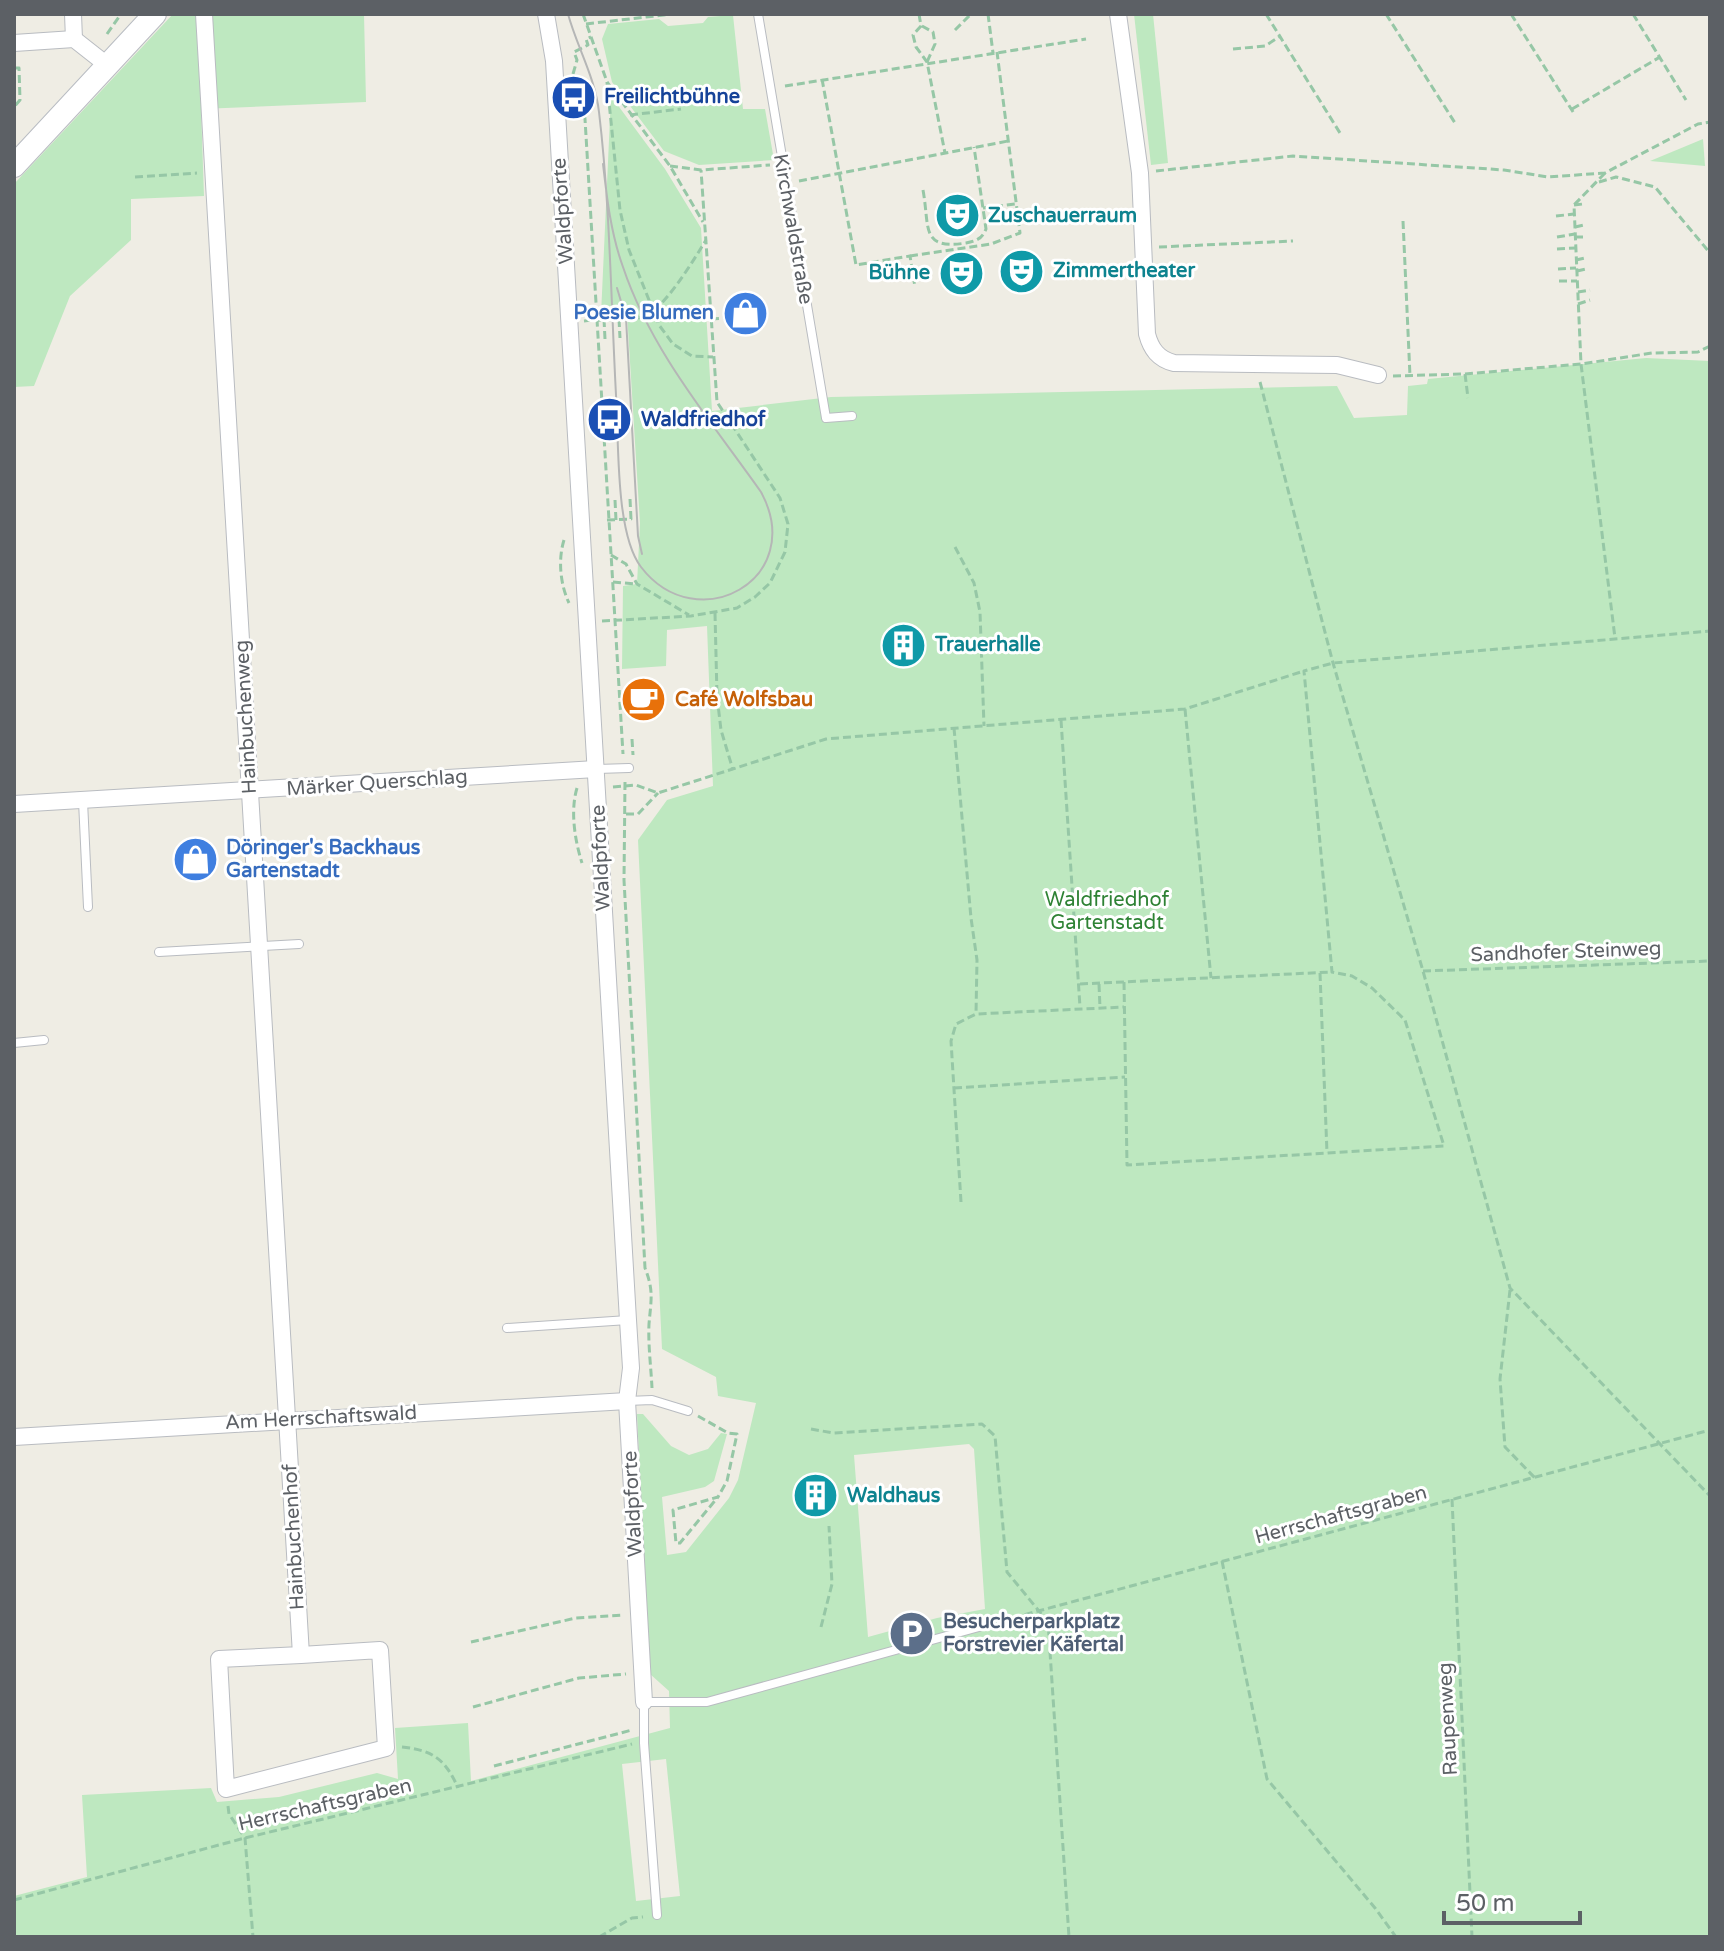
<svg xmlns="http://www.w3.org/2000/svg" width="1724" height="1951" viewBox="0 0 1724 1951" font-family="'Varela Round',sans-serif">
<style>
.green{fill:#bee8c0;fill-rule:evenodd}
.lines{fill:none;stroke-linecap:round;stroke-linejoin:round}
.lane-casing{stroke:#b9bcc1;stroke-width:10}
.street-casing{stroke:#b9bcc1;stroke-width:18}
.secondary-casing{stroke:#b9bdc3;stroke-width:24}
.path{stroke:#96c7a6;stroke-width:3;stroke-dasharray:8 4;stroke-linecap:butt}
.lane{stroke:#fff;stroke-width:8}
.street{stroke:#fff;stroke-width:16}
.secondary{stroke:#fff;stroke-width:22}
.tram{stroke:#b5b6b6;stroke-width:2}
.labels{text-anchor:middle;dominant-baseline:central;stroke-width:6;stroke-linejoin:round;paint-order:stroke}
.transit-label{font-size:20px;font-weight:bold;fill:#164399;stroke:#fff;text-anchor:start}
.street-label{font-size:20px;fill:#5c6065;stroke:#fff}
.culture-label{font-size:20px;font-weight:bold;fill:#0d838f;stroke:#fff;text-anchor:start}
.shop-label{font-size:20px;font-weight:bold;fill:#366cbe;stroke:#fff;text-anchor:end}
.food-label{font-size:20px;font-weight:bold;fill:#c56008;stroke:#fff;text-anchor:start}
.park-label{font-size:20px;fill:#2e8234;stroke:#fff}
.service-label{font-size:20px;font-weight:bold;fill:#4e5e75;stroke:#fff;text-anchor:start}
</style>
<rect width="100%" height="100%" fill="#efede4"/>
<!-- green -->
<g class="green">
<polygon points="173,14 364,14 366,102 201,109 204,196 131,199 131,240 70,296 34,386 14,387 14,184"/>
<polygon points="1134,14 1153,14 1168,163 1151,165"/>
<polygon points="733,15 743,109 765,109 774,160 699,165 664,151 612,82 602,39 608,24 659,19 668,26 703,23 708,17"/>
<path d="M611 96 665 169 701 228 712 411 831 397 1337 386 1354 418 1407 415 1408 386 1427 384 1428 379 1646 358 1710 361V1937H14V1896L87 1877 82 1795 211 1788 217 1802 279 1797 377 1773 398 1779 395 1728 468 1723 471 1781 670 1728 669 1691 650 1674 637 1414H643L671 1446 689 1455 708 1449 721 1433 727 1434 714 1481 705 1487 662 1497 667 1555 686 1552 729 1498 738 1480 756 1403 718 1396 716 1377 662 1349 638 840 667 800 713 786 707 626 667 630 666 666 622 669 623 586 637 584 640 523 627 313 601 315ZM969 1444 974 1449 985 1609 937 1618 868 1637 854 1455ZM666 1759 680 1896 636 1901 622 1764Z"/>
<polygon points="1703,139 1705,166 1650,161"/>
</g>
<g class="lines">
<defs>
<g id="lane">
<polyline points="758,14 826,418 852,416"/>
<polyline points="597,769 629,768"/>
<polyline points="83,801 88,907"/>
<polyline points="159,952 299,944"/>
<polyline points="14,1043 44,1040"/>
<polyline points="507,1328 628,1320"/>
<polyline points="627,1401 652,1400 688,1411"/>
<polyline points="657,1915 644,1743 644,1702 707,1702 979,1627"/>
</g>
<g id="street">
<polyline points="73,14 74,39"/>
<polyline points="204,14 301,1655 380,1650 386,1748 226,1789 219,1659 301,1655"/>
<polyline points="546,14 554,61 628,1320 631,1368 627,1401 644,1702"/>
<path d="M1118 14 1140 173 1147 334C1151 349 1158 359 1174 363L1337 365 1378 375"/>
<polyline points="14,43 74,39 107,65"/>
<polyline points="14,804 596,769"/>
<polyline points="14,1437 627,1401"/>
</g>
<polyline id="secondary" points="14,166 155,14"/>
</defs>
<!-- lane casing -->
<use href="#lane" class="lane-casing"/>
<!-- street casing -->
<use href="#street" class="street-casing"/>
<!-- secondary casing -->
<use href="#secondary" class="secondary-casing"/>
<!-- path -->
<g class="path">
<polyline points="583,14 607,82 670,166 703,222"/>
<polyline points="919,14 921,26 913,35 916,47 927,62 945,153"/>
<polyline points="988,14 993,53"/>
<polyline points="1266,14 1340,133"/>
<polyline points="1386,14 1455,123"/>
<polyline points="1511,14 1575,115"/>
<polyline points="1633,14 1686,100"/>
<polyline points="586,24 672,14"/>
<polyline points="922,26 933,32 935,44 927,62"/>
<polyline points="955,30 971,14"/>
<polyline points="107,34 121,14"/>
<polyline points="1233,49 1265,46 1279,37"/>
<polyline points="14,68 19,68 20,100 14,107"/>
<polyline points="573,74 577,60 574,52 588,45 586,39 591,37"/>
<polyline points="822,79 856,265 910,256 915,287"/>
<polyline points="574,81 582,98 585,119 623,754"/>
<polyline points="607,82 620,210 629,250 659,325 673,344 692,356 713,357"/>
<polyline points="785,86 1086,39"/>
<polyline points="1572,109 1660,57"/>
<polyline points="630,115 681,109"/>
<polyline points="670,166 701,170 770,165"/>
<polyline points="1156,171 1293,156 1504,170 1548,177 1605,173 1698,124 1710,122"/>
<polyline points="1605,173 1574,205 1581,364 1615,638"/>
<polyline points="135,177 197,173"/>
<polyline points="799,181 1008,141"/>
<polyline points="1599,182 1616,177 1655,187 1710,253"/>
<path d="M923 190C930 228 920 250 966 243 976 241 982 239 986 229L974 147"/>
<polyline points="1574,205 1583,204"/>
<polyline points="983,208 1015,204"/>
<polyline points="1556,216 1574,214"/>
<polyline points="1403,221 1410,376"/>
<polyline points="1575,227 1584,225"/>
<polyline points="1557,237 1575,234"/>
<polyline points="1575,237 1585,237"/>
<polyline points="1159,247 1293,241"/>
<polyline points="1557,249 1576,248"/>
<polyline points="910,256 991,244 1020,233 997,52"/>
<polyline points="1576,260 1585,258"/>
<polyline points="1558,269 1576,268"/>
<polyline points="1577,271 1586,269"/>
<polyline points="1559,281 1577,281"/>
<polyline points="1578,292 1590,290"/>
<polyline points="1578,304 1590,300"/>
<polyline points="604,319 605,339"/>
<polyline points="619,319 620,338"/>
<polyline points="711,319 737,317"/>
<path d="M584 321C603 319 624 321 642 317 662 313 695 258 706 240"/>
<polyline points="1465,374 1468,398"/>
<polyline points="1393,376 1465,374 1581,364 1652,353 1698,352 1710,346"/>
<polyline points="1260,382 1333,663 1423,971 1510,1288 1710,1496"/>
<polyline points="615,500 616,520"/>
<polyline points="607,520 631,519 630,499"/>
<path d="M564 540C558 559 560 584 569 603"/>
<polyline points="955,547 974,583 980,612 984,726"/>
<polyline points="611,555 626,564 637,584 689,615"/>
<polyline points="613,582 637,584"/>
<polyline points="715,613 717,696 721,730 733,770"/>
<polyline points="602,621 691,616 737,608 755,597 770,583 785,552 788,524 780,498 717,402 701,170"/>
<polyline points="1185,709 1211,978"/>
<polyline points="1061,720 1080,1007"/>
<polyline points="954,728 971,918 977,960 976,1014"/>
<polyline points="632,739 633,755"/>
<path d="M625 782 624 880 645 1268C654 1291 651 1300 649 1324 648 1345 651 1367 652 1388"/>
<polyline points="613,787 636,785 658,793 826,739 1185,709 1304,671"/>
<path d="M577 788C570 811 575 841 582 863"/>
<polyline points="626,814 638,814 658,793"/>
<polyline points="1423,971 1710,961"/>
<polyline points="1320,973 1327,1153"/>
<polyline points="1124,982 1127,1165 1444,1146 1405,1020 1372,988 1352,976 1332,972 1304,671 1333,663 1710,631"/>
<polyline points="1080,984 1332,972"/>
<polyline points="1099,984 1100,1008"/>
<polyline points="954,1088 1125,1077"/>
<polyline points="961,1202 951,1041 956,1024 976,1014 1124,1007"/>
<polyline points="1510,1290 1500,1379 1505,1447 1535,1478"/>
<polyline points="698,1416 728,1433 737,1434 727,1481 718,1497 673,1510 676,1543 680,1543 718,1497"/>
<polyline points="811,1429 833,1433 982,1424 995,1436 1007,1572 1048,1622 1069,1937"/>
<polyline points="1452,1499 1472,1937"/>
<polyline points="1222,1561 1267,1779 1375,1908 1396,1937"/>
<polyline points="990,1624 1710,1430"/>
<polyline points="821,1627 832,1584 829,1526"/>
<polyline points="471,1642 576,1618 623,1615"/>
<polyline points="473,1707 579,1678 626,1674"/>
<path d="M402 1747C433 1750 446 1760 458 1788"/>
<polyline points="494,1766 632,1730"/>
<polyline points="228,1806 229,1814 245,1838 253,1937"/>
<polyline points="14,1900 245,1838 632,1744"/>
<polyline points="599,1937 632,1918 643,1917"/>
</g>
<!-- lane -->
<use href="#lane" class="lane"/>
<!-- street -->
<use href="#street" class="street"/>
<!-- secondary -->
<use href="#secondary" class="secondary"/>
<!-- tram -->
<g class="tram">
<path d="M568 14C577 47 595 77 599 112 610 204 611 302 616 395 619 440 615 533 641 567 697 640 808 579 761 492 711 421 651 351 623 267 611 234 607 199 603 164"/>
<polyline points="617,288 626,318 638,536 642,554"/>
</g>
</g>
<!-- icons -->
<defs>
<symbol id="bus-disc" viewBox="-11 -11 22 22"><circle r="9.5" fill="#1a4fb4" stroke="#fff"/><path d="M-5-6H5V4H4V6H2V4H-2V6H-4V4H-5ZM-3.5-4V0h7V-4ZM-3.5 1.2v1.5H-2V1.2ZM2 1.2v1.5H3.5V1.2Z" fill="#fff"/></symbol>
<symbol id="theatre-disc" viewBox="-11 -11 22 22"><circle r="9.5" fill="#0f9aa8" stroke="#fff"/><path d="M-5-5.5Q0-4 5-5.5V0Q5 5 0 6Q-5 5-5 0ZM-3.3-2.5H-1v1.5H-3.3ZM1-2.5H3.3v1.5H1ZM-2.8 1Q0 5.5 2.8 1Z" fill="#fff"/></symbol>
<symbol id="shop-disc" viewBox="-11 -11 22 22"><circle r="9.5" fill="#3f7fe0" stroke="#fff"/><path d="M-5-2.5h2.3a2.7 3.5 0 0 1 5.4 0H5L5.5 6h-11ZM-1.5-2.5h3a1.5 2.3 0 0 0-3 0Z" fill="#fff"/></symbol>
<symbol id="building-disc" viewBox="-11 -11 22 22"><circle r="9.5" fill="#0f9aa8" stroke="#fff"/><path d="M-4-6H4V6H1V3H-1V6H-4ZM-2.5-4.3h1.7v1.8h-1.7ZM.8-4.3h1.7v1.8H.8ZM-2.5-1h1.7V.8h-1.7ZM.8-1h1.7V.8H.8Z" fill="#fff"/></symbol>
<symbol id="cafe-disc" viewBox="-11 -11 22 22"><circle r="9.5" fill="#e8710a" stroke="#fff"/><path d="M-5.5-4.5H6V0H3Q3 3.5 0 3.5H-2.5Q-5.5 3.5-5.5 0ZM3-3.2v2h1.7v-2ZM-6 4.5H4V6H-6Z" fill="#fff"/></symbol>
<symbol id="parking-disc" viewBox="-11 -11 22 22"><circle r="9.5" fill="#5c6f8a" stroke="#fff"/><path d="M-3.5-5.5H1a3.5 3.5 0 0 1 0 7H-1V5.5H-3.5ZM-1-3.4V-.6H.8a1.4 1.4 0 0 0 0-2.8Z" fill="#fff"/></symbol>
</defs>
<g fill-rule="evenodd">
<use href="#bus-disc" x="548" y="72" width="51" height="51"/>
<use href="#theatre-disc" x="932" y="190" width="51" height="51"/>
<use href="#theatre-disc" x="996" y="246" width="51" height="51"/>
<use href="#theatre-disc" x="936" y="248" width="51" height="51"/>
<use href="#shop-disc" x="720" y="288" width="51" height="51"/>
<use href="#bus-disc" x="584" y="394" width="51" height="51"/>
<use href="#building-disc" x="878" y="620" width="51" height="51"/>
<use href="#cafe-disc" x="618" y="674" width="51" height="51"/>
<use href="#shop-disc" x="170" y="834" width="51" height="51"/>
<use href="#building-disc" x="790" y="1470" width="51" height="51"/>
<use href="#parking-disc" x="886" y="1608" width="51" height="51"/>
</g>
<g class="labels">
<!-- transit labels -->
<g class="transit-label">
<text x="604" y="97">Freilichtbühne</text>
<text x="641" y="420">Waldfriedhof</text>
</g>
<!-- street labels -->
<g class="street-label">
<text transform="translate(563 211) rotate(-94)">Waldpforte</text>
<text transform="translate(793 229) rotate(80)">Kirchwaldstraße</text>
<text transform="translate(246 717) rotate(-93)">Hainbuchenweg</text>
<text transform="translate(377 783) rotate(-4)">Märker Querschlag</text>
<text transform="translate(601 858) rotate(-93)">Waldpforte</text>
<text transform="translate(1566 952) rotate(-2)">Sandhofer Steinweg</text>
<text transform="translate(321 1418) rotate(-3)">Am Herrschaftswald</text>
<text transform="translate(633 1504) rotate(-93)">Waldpforte</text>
<text transform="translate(1341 1515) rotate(-15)">Herrschaftsgraben</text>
<text transform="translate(294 1537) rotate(-93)">Hainbuchenhof</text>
<text transform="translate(1448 1719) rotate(-93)">Raupenweg</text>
<text transform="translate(325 1805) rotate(-13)">Herrschaftsgraben</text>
</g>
<!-- culture labels -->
<g class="culture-label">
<text x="988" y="216">Zuschauerraum</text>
<text x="1053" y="271">Zimmertheater</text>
<text x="930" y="273" text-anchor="end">Bühne</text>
<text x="935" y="645">Trauerhalle</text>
<text x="847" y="1496">Waldhaus</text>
</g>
<!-- shop labels -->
<g class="shop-label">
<text x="714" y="313">Poesie Blumen</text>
<text x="226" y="848" text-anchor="start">Döringer's Backhaus<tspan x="226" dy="23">Gartenstadt</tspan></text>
</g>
<!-- food labels -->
<g class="food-label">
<text x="675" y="700">Café Wolfsbau</text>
</g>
<!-- park labels -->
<g class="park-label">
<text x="1107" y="900">Waldfriedhof<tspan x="1107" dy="23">Gartenstadt</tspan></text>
</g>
<!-- service labels -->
<g class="service-label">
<text x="943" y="1622">Besucherparkplatz<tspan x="943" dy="23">Forstrevier Käfertal</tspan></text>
</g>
</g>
<!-- border -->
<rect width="1724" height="1951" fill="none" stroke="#5c6065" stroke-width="32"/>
<!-- scale -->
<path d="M1444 1911v12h136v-12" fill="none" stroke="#5c6065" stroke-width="4"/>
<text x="1456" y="1911" font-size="24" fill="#5c6065" stroke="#ffffff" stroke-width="6" paint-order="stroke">50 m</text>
</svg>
